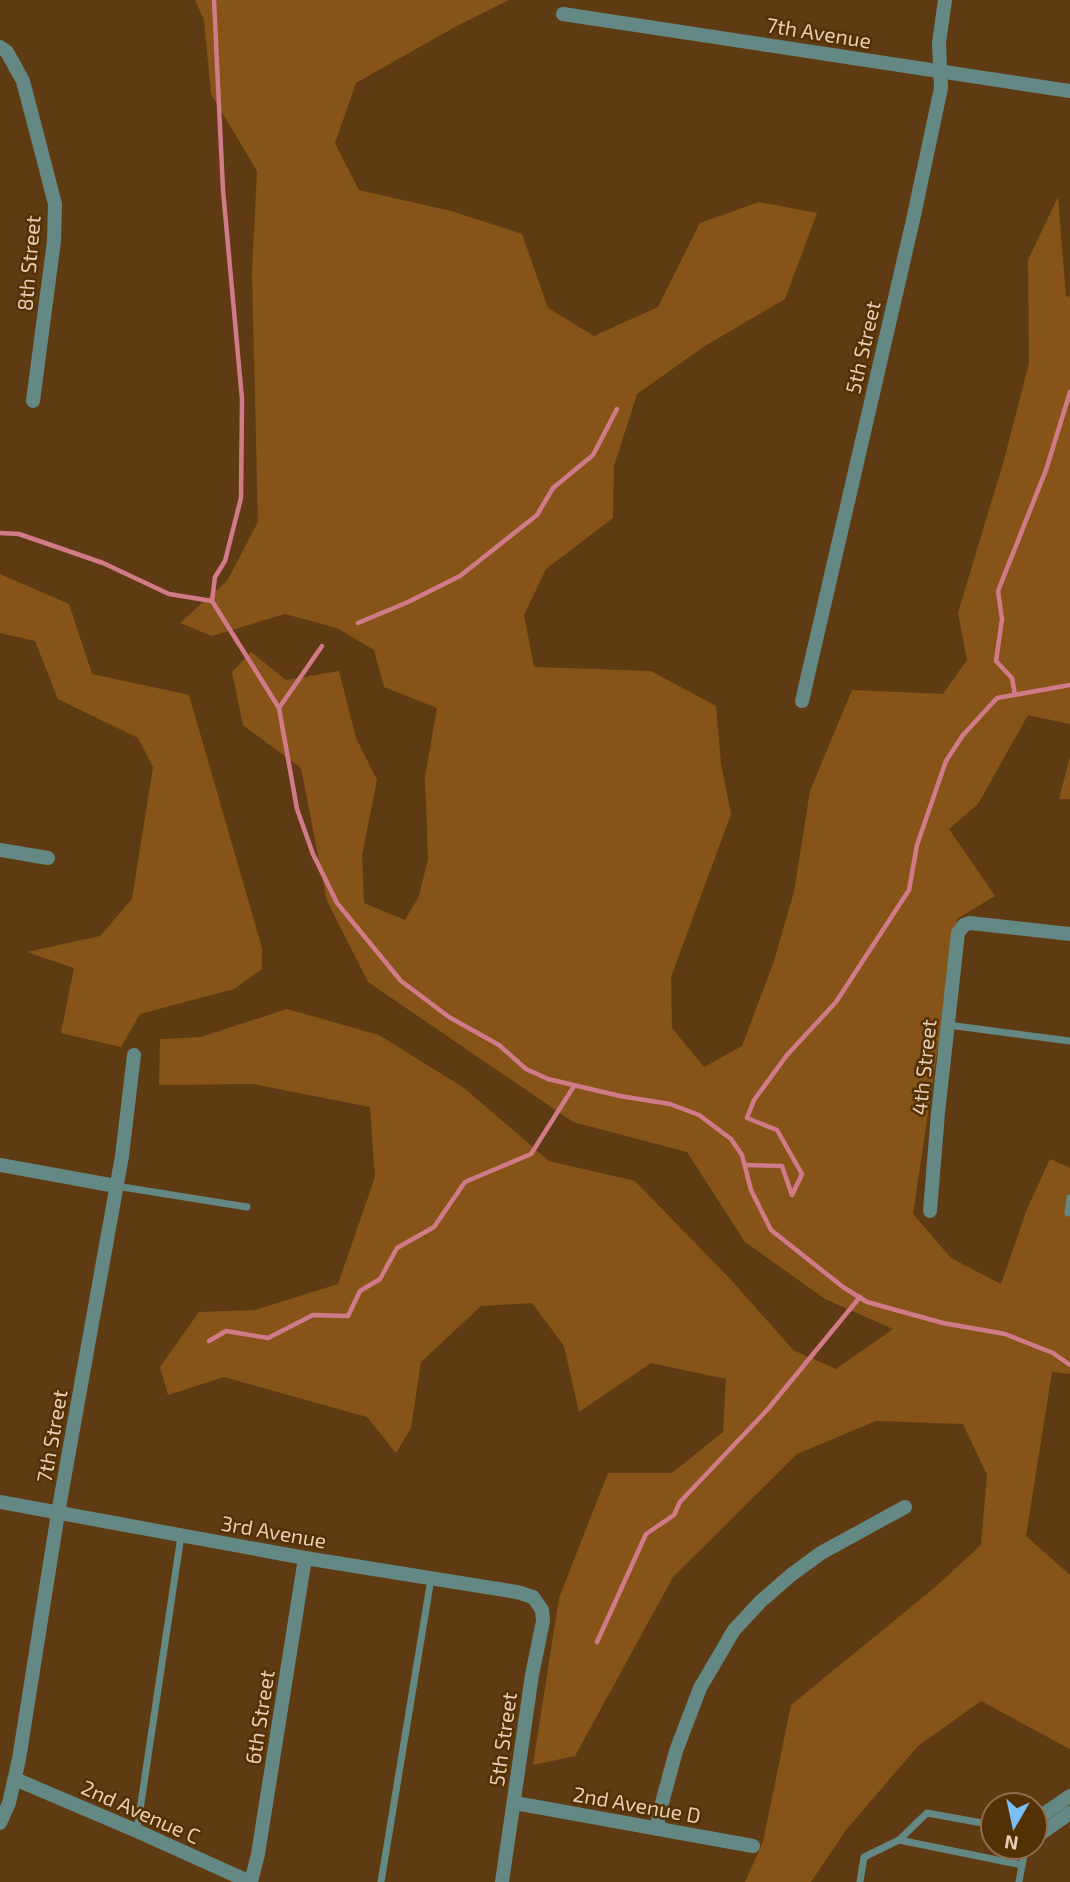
<svg xmlns="http://www.w3.org/2000/svg" width="1070" height="1882" viewBox="0 0 1070 1882" font-family="'Exo 2',sans-serif">
<style>
.green{fill:#865419}
.lines{fill:none;stroke-linecap:round;stroke-linejoin:round}
.stream{stroke:#d17b89;stroke-width:4.5}
.service{stroke:#648883;stroke-width:7}
.minor{stroke:#648883;stroke-width:14}
.labels{text-anchor:middle;dominant-baseline:central;stroke-width:5;stroke-linejoin:round;paint-order:stroke}
.street-label{font-size:21px;fill:#e8cdb4;stroke:#533105}
</style>
<rect width="100%" height="100%" fill="#5f3b13"/>
<!-- green -->
<g class="green">
<polygon points="195,0 509,0 455,27 356,83 335,143 359,190 451,211 522,234 548,308 594,336 658,307 700,223 759,202 817,213 785,299 705,346 637,394 614,466 613,518 546,569 524,615 534,667 651,671 716,706 721,764 731,814 671,977 672,1028 704,1067 742,1046 773,964 794,892 810,791 852,690 943,694 967,660 958,613 1004,460 1029,363 1028,260 1058,197 1066,297 1070,296 1070,724 1028,715 978,804 949,829 995,896 957,919 913,1214 951,1258 1001,1284 1027,1209 1050,1159 1070,1168 1070,1374 1052,1372 1026,1536 1070,1575 1070,1749 981,1701 918,1746 846,1830 811,1882 745,1882 763,1842 791,1705 933,1589 981,1545 987,1475 963,1424 876,1421 797,1454 673,1577 575,1756 533,1765 559,1598 608,1473 672,1473 723,1432 726,1379 651,1363 579,1412 564,1346 532,1303 481,1306 421,1362 411,1428 396,1453 367,1417 224,1377 168,1395 160,1367 199,1312 255,1310 338,1284 375,1177 370,1107 253,1084 159,1085 160,1039 201,1037 287,1009 379,1035 464,1088 549,1161 635,1181 733,1282 793,1350 836,1369 893,1329 825,1299 745,1242 687,1152 573,1122 368,982 327,901 301,768 243,725 232,672 251,652 286,680 339,671 356,738 377,780 362,855 364,903 405,920 419,896 428,859 425,777 437,708 384,687 374,650 337,628 285,614 212,636 180,623 227,581 258,522 252,272 257,171 211,94 204,20"/>
<polygon points="0,574 69,604 92,674 189,695 262,948 262,969 234,989 140,1014 121,1047 61,1033 74,968 27,952 100,936 132,899 153,767 138,738 58,699 35,641 0,633"/>
<polygon points="1070,757 1070,799 1059,799"/>
</g>
<g class="lines">
<!-- stream -->
<g class="stream">
<polyline points="214,0 223,190 242,399 241,498 225,561 215,577 212,601 279,708 297,809 313,854 337,903 401,981 449,1017 499,1045 526,1069 548,1079 620,1096 670,1104 699,1115 731,1139 742,1155 751,1190 771,1230 843,1287 867,1302 943,1323 1005,1334 1053,1353 1070,1365"/>
<polyline points="0,533 19,534 103,563 169,594 212,601"/>
<polyline points="358,623 408,602 460,576 537,515 553,488 593,455 617,409"/>
<polyline points="1015,695 1012,678 996,661 1002,619 998,591 1046,470 1070,392"/>
<polyline points="279,708 322,646"/>
<polyline points="745,1165 782,1166 792,1195 802,1174 777,1130 747,1118 754,1100 787,1055 836,1002 909,890 917,845 946,761 963,735 997,698 1070,685"/>
<polyline points="209,1341 226,1331 268,1338 313,1315 348,1316 360,1291 380,1279 397,1248 434,1227 465,1182 531,1154 574,1086"/>
<polyline points="597,1642 646,1534 674,1515 680,1502 768,1409 860,1297"/>
</g>
<!-- service -->
<g class="service">
<polyline points="948,1025 1070,1041"/>
<polyline points="116,1186 247,1207"/>
<polyline points="1068,1213 1070,1198"/>
<polyline points="137,1830 181,1536"/>
<polyline points="899,1840 1022,1865 1019,1882"/>
<polyline points="1022,1865 1026,1847"/>
<polyline points="381,1882 431,1579"/>
<polyline points="860,1882 864,1857 899,1840 927,1813 993,1825"/>
</g>
<!-- minor -->
<g class="minor">
<polyline points="563,14 1070,91"/>
<polyline points="0,47 7,52 23,81 55,204 54,241 33,401"/>
<polyline points="802,701 913,220 941,88 939,43 945,0"/>
<polyline points="0,850 48,858"/>
<polyline points="0,1165 116,1186"/>
<polyline points="930,1211 938,1113 958,933 964,925 970,923 1070,934"/>
<polyline points="0,1502 305,1558 517,1592 533,1597 542,1610 543,1621 532,1675 502,1882"/>
<polyline points="15,1779 137,1831 250,1882"/>
<polyline points="515,1803 753,1846"/>
<polyline points="1035,1820 1070,1796"/>
<polyline points="0,1823 9,1803 19,1759 58,1513 122,1156 134,1055"/>
<polyline points="657,1829 659,1814 676,1751 700,1688 734,1630 760,1602 791,1575 821,1553 905,1507"/>
<polyline points="1035,1832 1043,1832 1070,1813"/>
<polyline points="251,1882 258,1854 305,1558"/>
</g>
</g>
<g class="labels">
<!-- street labels -->
<g class="street-label">
<text transform="translate(819 32) rotate(9)">7th Avenue</text>
<text transform="translate(28 263) rotate(-85)">8th Street</text>
<text transform="translate(862 347) rotate(-77)">5th Street</text>
<text transform="translate(923 1067) rotate(-84)">4th Street</text>
<text transform="translate(51 1436) rotate(-80)">7th Street</text>
<text transform="translate(274 1531) rotate(10)">3rd Avenue</text>
<text transform="translate(259 1717) rotate(-81)">6th Street</text>
<text transform="translate(502 1739) rotate(-82)">5th Street</text>
<text transform="translate(637 1804) rotate(10)">2nd Avenue D</text>
<text transform="translate(141 1811) rotate(24)">2nd Avenue C</text>
</g>
</g>
<!-- north arrow -->
<g transform="translate(1014 1826) rotate(189)"><circle r="33" fill="#533105" stroke="#8f6f4b" stroke-width="2"/>
<path d="M0-5L12 26L0 18L-12 26Z" fill="#7bbef8"/>
<text y="-10" font-size="19" font-weight="bold" text-anchor="middle" fill="#e8cdb4">N</text>
</g>
</svg>
